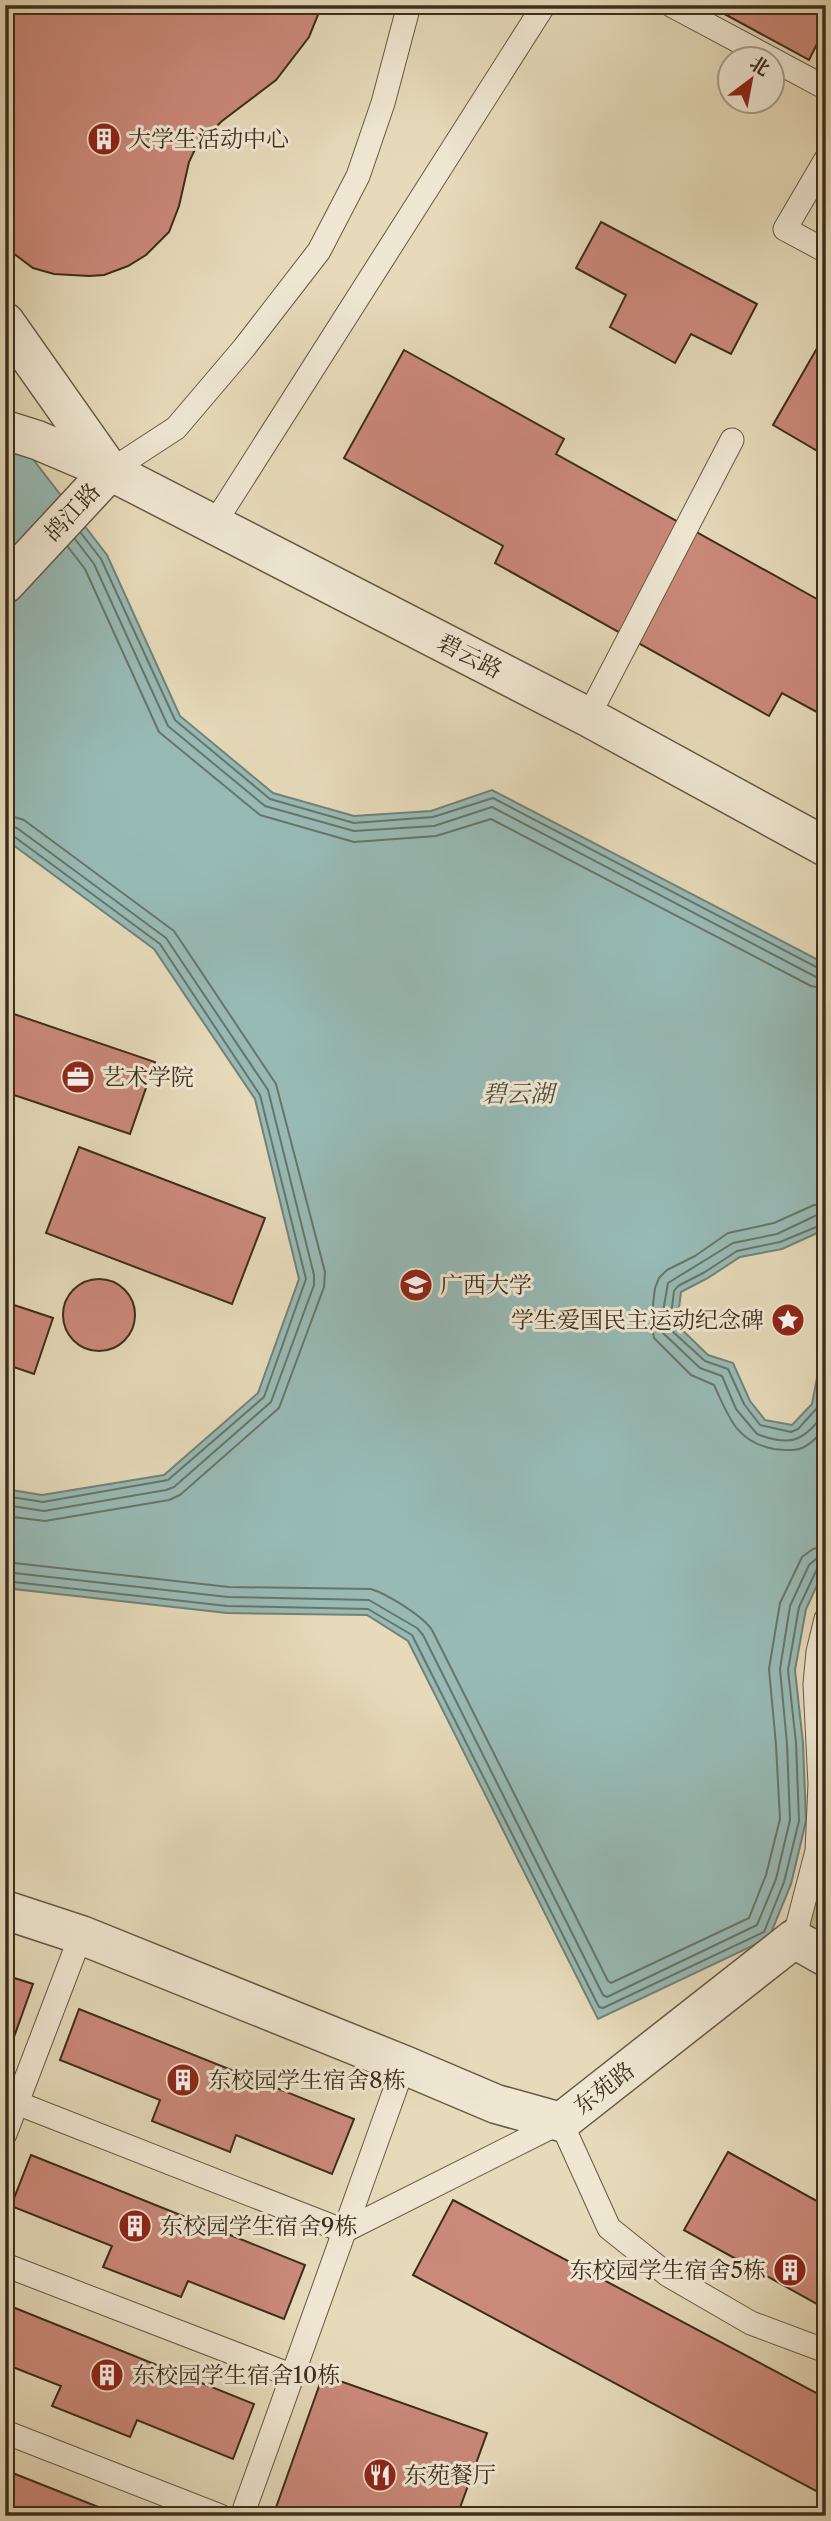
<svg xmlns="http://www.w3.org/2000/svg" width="831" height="2521" viewBox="0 0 831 2521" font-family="'Libre Caslon Text','Noto Serif SC',serif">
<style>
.green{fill:#b8be8d;stroke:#7a7654;stroke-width:2}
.water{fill:#97bab5;stroke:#738278;stroke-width:2}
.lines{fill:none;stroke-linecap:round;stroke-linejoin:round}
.shore{stroke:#6a7468;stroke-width:2}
.building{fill:#cb897a;stroke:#3c2e1c;stroke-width:2}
.service-casing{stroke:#665944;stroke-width:25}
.minor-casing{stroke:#665944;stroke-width:41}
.service{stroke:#efe7d2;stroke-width:23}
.minor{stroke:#efe7d2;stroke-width:38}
.labels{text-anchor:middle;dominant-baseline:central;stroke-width:6;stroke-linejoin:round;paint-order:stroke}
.poi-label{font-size:23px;fill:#3c2e1c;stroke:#efe7d2;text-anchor:start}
.street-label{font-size:23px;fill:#3c2e1c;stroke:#efe7d2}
.water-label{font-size:24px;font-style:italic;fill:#4e4a3b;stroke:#efe7d2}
</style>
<rect width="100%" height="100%" fill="#e6daba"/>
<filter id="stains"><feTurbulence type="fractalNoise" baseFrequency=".00286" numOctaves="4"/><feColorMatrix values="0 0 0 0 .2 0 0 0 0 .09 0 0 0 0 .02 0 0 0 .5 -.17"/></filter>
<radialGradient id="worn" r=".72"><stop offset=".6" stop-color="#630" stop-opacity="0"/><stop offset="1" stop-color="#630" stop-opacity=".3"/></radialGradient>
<!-- green -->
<polygon class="green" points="826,1842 826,1946 806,1935"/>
<!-- water -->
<polygon class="water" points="5,423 107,555 180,716 273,793 354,816 431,811 492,790 826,964 826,1229 782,1249 740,1257 708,1278 681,1292 677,1325 708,1355 733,1363 750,1401 765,1420 792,1425 812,1404 820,1362 826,1362 826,1566 806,1609 795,1670 803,1743 806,1821 791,1884 769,1938 598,2019 408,1641 367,1615 227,1613 5,1588 5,1489 42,1495 164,1475 258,1393 299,1279 255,1099 154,949 5,839"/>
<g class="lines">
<!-- shore -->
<g class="shore">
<polyline points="81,533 101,559 175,720 270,799 354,823 433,817 493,798 820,969 826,970"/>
<polyline points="75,539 94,564 168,726 265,806 354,831 434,826 492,807 816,977 826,979"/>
<polyline points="68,547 85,569 159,732 260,815 354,842 436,836 491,819 811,986 826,989"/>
<polyline points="5,814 24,820 174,931 276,1084 325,1272 324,1287 279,1408 180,1495 169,1500 45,1521 5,1516"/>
<polyline points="5,825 17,828 166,938 268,1090 314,1275 314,1285 271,1402 174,1487 166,1490 44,1511 5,1505"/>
<polyline points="5,834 12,835 160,944 260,1095 306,1279 264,1397 168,1480 43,1502 5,1496"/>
<path d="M826 1204 814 1205 774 1223 728 1233 695 1256 667 1270 659 1278 655 1288 651 1322 654 1338 691 1375 714 1385C729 1417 736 1442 774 1449 802 1453 807 1448 826 1428"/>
<path d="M826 1214 817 1215 777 1234 733 1243 668 1283 661 1323 663 1333 700 1368 722 1376 736 1409 757 1434C793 1448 803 1440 826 1412"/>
<polyline points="826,1223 780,1242 737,1251 705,1272 678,1286 674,1291 670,1323 672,1331 705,1361 728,1369 744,1404 760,1425 791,1432 798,1429 818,1407 826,1370"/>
<path d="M5 1562 229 1587 371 1589C387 1594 423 1616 432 1630L608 1981 611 1983 749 1918 766 1875 780 1819 776 1745 769 1669 780 1603 802 1557 813 1549 826 1546"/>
<polyline points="5,1572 228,1597 369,1600 417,1628 423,1635 603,1995 607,1997 757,1925 776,1879 790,1820 787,1744 780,1669 790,1606 809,1565 817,1558 826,1557"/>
<polyline points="5,1581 227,1606 368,1609 412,1635 599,2007 603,2008 764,1932 784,1882 799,1821 796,1743 788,1670 799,1607 817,1569 826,1566"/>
</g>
</g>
<!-- building -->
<g class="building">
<polygon points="5,5 322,5 309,37 276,80 222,121 197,145 189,162 179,206 169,232 146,255 128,266 104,275 89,276 54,274 33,268 5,247"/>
<polygon points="708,5 826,5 826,26 809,60"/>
<polygon points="601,222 757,304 731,354 691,334 675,363 610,327 626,295 576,268"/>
<polygon points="820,343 826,346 826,456 773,425"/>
<polygon points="404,350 564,439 556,454 826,604 826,717 782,693 769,716 495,563 503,546 344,458"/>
<polygon points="5,1011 155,1062 130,1134 5,1092"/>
<polygon points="79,1147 265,1218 232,1304 46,1233"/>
<circle cx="99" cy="1315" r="36"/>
<polygon points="5,1302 53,1318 34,1374 5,1364"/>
<polygon points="5,1975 33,1984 5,2062"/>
<polygon points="79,2009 354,2119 332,2174 236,2135 230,2152 152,2121 160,2100 60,2060"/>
<polygon points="728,2152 826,2206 826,2309 684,2230"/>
<polygon points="31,2155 305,2265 284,2319 188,2281 181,2297 103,2267 112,2246 11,2206"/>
<polygon points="453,2200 826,2398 826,2473 816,2491 413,2275"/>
<polygon points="5,2304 254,2404 233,2459 137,2420 130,2437 52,2406 61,2386 5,2364"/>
<polygon points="323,2375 487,2433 457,2516 273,2516"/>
<polygon points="5,2470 121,2516 5,2516"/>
</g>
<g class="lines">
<defs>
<g id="service">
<polyline points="671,5 826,88"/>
<polyline points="826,159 785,229 826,251"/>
<polyline points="110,471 176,428 244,348 319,251 358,176 383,103 409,5"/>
<polyline points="214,524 544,5"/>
<polyline points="588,717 732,440"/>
<polyline points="794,1939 817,1851 820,1784 815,1684 818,1652 826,1619"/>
<polyline points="17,2103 344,2231 561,2122 609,2228 668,2275 751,2323 826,2351"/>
<polyline points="5,2134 81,1935"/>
<polyline points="5,2265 293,2376"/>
<polyline points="5,2432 220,2516"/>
<polyline points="242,2516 404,2065"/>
</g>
<g id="minor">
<polyline points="5,322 110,471"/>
<polyline points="5,430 37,440 110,471 588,717 826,847"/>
<polyline points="5,584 110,471"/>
<polyline points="5,1910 81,1935 404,2065 496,2104 561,2122 794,1939 826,1957"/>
</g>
</defs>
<!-- service casing -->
<use href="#service" class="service-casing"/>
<!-- minor casing -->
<use href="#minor" class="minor-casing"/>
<!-- service -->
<use href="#service" class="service"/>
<!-- minor -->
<use href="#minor" class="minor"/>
</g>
<!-- icons -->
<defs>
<symbol id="building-disc" viewBox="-11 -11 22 22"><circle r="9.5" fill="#8f2418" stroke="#efe7d2"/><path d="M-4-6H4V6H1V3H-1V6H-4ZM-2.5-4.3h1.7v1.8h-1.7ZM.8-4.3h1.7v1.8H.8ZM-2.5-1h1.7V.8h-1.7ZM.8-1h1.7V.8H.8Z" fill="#fff"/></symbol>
<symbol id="office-disc" viewBox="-11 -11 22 22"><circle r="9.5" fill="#8f2418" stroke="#efe7d2"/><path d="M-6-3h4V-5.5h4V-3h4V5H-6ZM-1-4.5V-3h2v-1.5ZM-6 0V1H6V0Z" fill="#fff"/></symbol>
<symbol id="university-disc" viewBox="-11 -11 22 22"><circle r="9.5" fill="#8f2418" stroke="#efe7d2"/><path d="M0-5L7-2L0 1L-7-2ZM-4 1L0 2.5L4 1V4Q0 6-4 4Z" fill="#fff"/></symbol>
<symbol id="sight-disc" viewBox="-11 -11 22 22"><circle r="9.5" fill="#8f2418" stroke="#efe7d2"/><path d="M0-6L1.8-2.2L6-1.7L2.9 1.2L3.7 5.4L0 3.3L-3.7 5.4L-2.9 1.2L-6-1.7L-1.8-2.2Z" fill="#fff"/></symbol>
<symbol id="restaurant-disc" viewBox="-11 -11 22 22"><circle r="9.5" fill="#8f2418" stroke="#efe7d2"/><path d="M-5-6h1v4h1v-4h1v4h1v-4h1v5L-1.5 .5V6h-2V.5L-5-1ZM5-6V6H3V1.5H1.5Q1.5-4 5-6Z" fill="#fff"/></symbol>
</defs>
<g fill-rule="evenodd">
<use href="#building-disc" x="85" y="120" width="38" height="38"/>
<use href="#office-disc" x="59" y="1058" width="38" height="38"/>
<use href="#university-disc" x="397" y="1266" width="38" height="38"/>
<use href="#sight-disc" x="769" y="1301" width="38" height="38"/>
<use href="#building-disc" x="164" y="2061" width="38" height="38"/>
<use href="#building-disc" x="116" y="2207" width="38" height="38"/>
<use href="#building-disc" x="771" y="2251" width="38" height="38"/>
<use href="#building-disc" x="88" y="2356" width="38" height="38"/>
<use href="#restaurant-disc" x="361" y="2456" width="38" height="38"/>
</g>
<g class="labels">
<!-- poi labels -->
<g class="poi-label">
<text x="128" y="139">大学生活动中心</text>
<text x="102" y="1077">艺术学院</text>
<text x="440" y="1285">广西大学</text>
<text x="764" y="1320" text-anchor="end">学生爱国民主运动纪念碑</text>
<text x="208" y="2080">东校园学生宿舍8栋</text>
<text x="160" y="2226">东校园学生宿舍9栋</text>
<text x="766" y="2270" text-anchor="end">东校园学生宿舍5栋</text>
<text x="132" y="2375">东校园学生宿舍10栋</text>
<text x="404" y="2475">东苑餐厅</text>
</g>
<!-- street labels -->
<g class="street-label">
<text transform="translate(72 512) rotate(-47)">鸪江路</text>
<text transform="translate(470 656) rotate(27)">碧云路</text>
<text transform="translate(604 2088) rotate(-38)">东苑路</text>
</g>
<!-- water labels -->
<g class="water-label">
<text x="518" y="1093">碧云湖</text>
</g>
</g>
<!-- margin -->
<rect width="831" height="2521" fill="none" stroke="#e6daba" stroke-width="28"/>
<rect x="7" y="7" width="817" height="2507" fill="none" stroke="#3c2e1c" stroke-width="3.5"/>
<rect x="14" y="14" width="803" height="2493" fill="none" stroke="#3c2e1c" stroke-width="2"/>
<!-- north arrow -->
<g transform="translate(751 80) rotate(32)"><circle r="33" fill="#efe7d2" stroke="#a79d89" stroke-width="2"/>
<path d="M0-5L12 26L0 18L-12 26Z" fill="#8f2418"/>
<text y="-10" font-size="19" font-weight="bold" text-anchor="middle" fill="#3c2e1c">北</text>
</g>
<rect width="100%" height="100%" filter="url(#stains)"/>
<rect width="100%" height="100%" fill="url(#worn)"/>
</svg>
